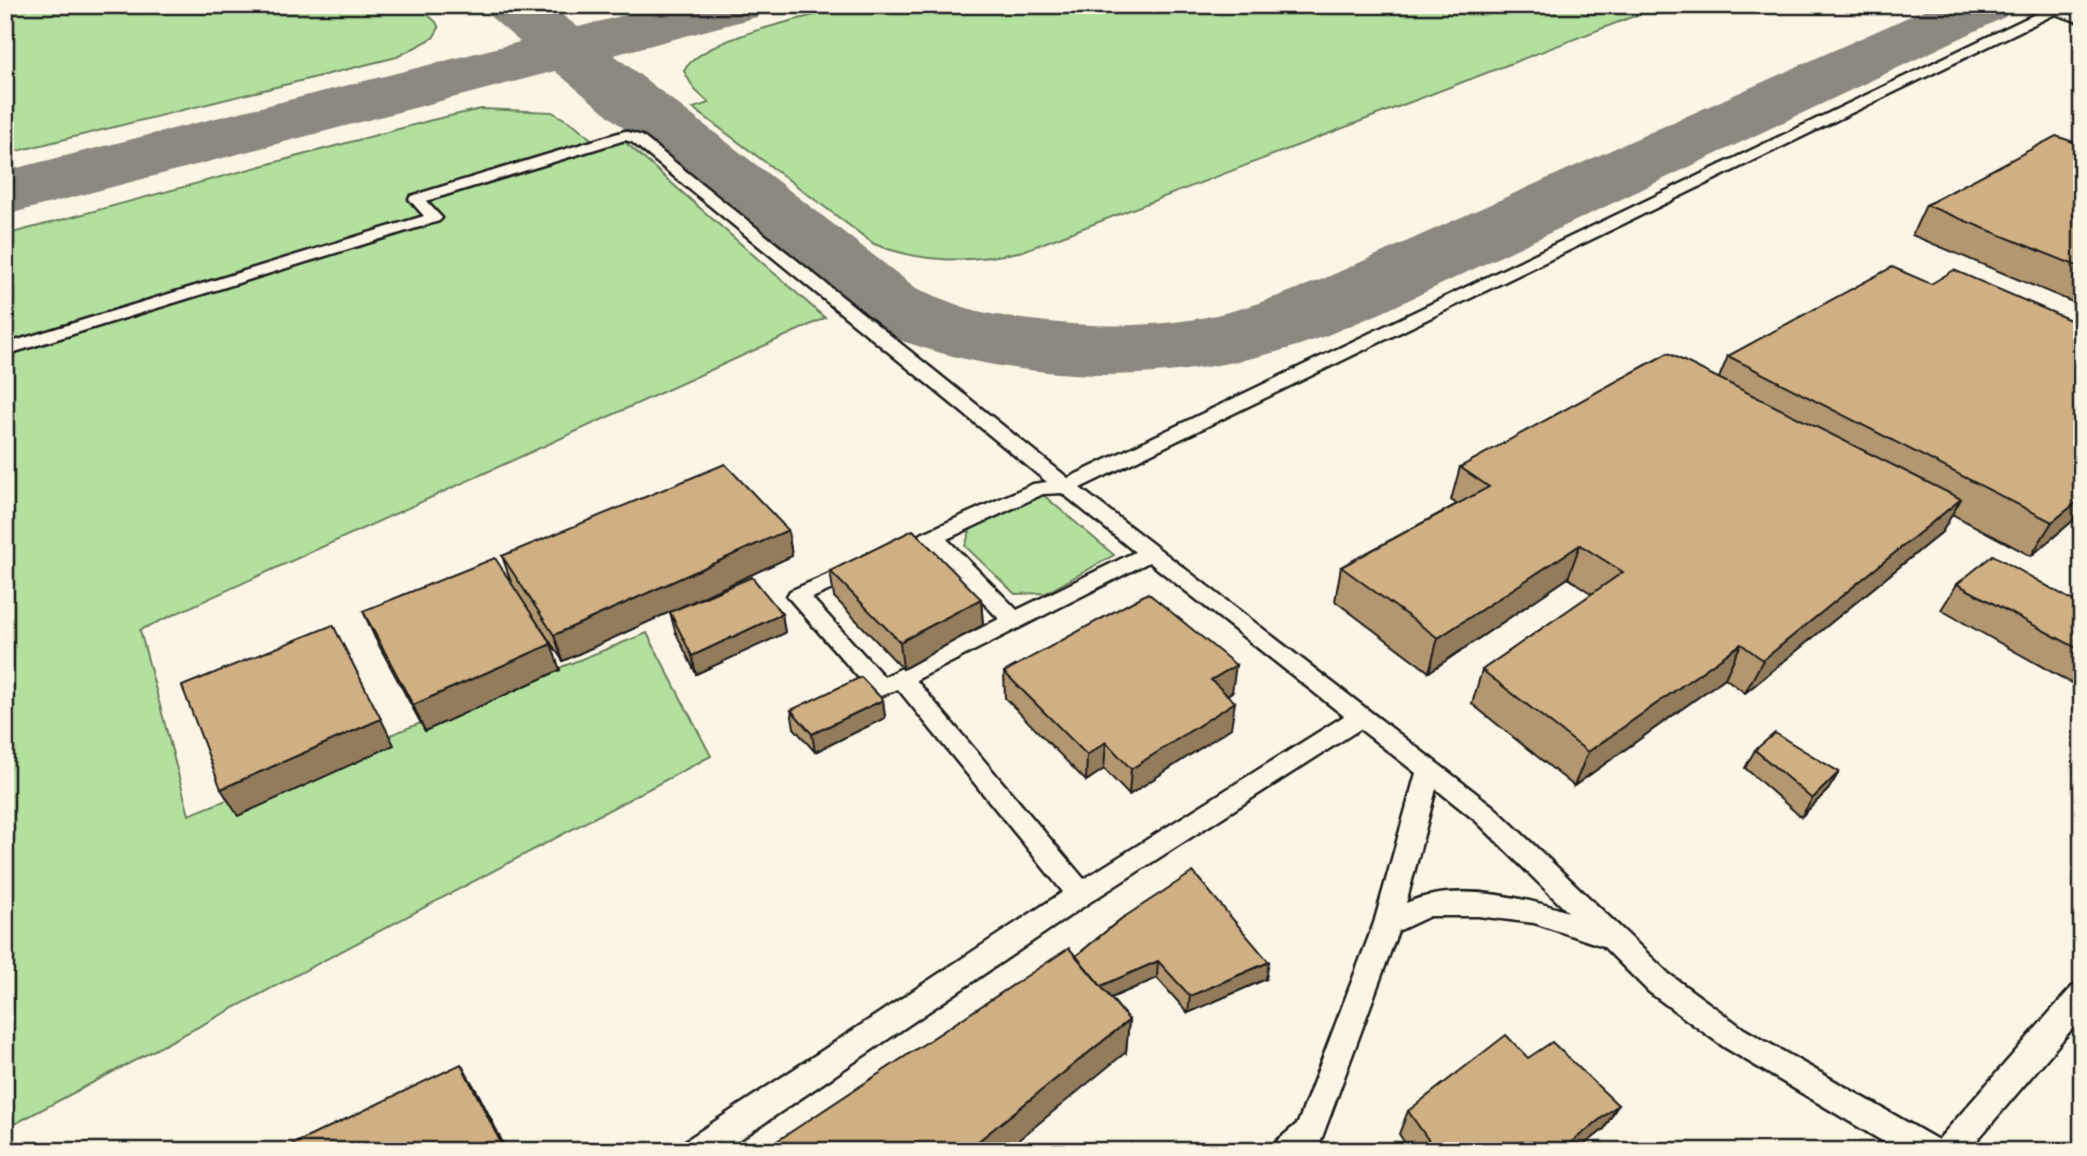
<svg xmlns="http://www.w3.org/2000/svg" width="2087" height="1156" viewBox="0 0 2087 1156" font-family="Dekko,sans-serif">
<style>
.green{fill:#b3e09e;stroke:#687e5d;stroke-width:2}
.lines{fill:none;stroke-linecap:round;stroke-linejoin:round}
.taxiway{fill:#8c8880;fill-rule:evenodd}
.lane-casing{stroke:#1c1c1c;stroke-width:5}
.lane{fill:#fcf5e5;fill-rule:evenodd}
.wall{fill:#b39771;stroke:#1c1c1c;stroke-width:2}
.shaded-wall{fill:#927b5c;stroke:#1c1c1c;stroke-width:2}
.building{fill:#d0b083;stroke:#1c1c1c;stroke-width:2}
</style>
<rect width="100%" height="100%" fill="#fcf5e5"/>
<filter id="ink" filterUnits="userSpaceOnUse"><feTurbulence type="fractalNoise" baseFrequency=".0143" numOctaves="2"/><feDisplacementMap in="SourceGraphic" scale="14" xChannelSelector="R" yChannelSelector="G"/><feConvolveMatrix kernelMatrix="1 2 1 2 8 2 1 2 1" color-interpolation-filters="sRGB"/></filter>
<g filter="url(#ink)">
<!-- green -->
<g class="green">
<polygon points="5,5 417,5 436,22 439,28 433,38 397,57 5,154"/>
<path d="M855 5H1663L1023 251C971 263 924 264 874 244L693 108 709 103 694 89 684 71C702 36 816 16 855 5Z"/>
<polygon points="481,109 552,112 575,125 598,145 625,142 825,318 140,630 189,815 647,633 711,756 5,1129 5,235 432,120"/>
<polygon points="1042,494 1114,555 1046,593 1015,594 965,546 971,528"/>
</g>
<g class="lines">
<!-- taxiway -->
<path class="taxiway" d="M483 5H549L578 27 664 5H765L757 17 614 55 916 288C938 297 959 307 982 312 1058 328 1157 332 1232 311 1263 303 1293 290 1323 279L1935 5H2013L2005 17 1381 313C1346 327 1312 343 1276 352 1136 390 991 381 858 324L555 71 5 215V171L520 42 491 17Z"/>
<defs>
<path id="lane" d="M2054 5H2070L2064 9 2082 15V23L2055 14 1080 488 1494 807 1669 974 1744 1029 1938 1140 2072 987 2082 984V1017L1968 1151H1899L1724 1047 1649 992 1603 946 1534 923 1478 916H1430L1398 931 1320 1143 1311 1151H1273L1277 1141 1298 1123 1374 923 1416 773 1360 729 1090 902 723 1151H681L685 1141 1063 892 898 689 881 696 873 694 787 596 790 591 850 565H864L867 570 864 575 812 598 884 677 999 619 930 546 899 559 892 557 889 552 892 547 1033 484 1047 482 632 142 625 140 426 201 442 218 439 221 5 355V344L424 216 409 199 411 196 625 131 642 136 1068 478ZM1062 493 1135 552 1017 610 947 539 1043 494ZM1149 562 1344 716 1084 879 916 680ZM1436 789 1476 821 1568 912C1519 896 1454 882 1406 903Z"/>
</defs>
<!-- lane casing -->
<use href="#lane" class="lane-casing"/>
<!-- lane -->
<use href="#lane" class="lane"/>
</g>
<!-- wall -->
<g class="wall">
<polygon points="2082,145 2082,306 1912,235 1926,205"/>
<polygon points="1728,356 2082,513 2031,556 1952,514 1942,532 1745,693 1725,678 1574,786 1472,704 1482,670 1592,594 1568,578 1429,672 1335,601 1341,567 1457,504 1451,500 1460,467 1719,378"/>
<polygon points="788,530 792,556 563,661 532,615 560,670 425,731 375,638 363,611 511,582 502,556"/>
<polygon points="830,571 981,599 983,625 903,669 834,597"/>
<polygon points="1957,584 2082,606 2082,689 1941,610"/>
<polygon points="670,612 782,614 785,633 696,674 675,631"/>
<polygon points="1004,672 1232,692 1227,695 1231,728 1129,795 1104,769 1086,781 1005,698"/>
<polygon points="883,700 885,718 815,752 794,728 791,710"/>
<polygon points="1755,750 1839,772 1828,790 1801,817 1745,768"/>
<polygon points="1121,919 1266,979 1188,1013 1157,978 1111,998 1129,1020 1126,1052 1076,956"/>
<polygon points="1528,1058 1618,1105 1604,1129 1576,1151 1410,1151 1399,1134 1408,1111"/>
</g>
<!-- shaded-wall -->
<g class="shaded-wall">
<polygon points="2082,498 2082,513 2031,556 2052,522"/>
<polygon points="1961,499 1942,532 1745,693 1763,660"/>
<polygon points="788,530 792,556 563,661 554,635"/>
<polygon points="1580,545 1568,578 1429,672 1438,638"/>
<polygon points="981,599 983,625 903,669 900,642"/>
<polygon points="782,614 785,633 696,674 692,656"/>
<polygon points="551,644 560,670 425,731 413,705"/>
<polygon points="1741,644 1725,678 1574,786 1588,752"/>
<polygon points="1236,665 1232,692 1208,706 1211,680"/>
<polygon points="883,700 885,718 815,752 812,734"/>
<polygon points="1235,702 1231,728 1129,795 1131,769"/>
<polygon points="381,719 394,745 238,816 221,789"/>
<polygon points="1106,742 1104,769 1086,781 1087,755"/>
<polygon points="1839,772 1828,790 1801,817 1812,799"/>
<polygon points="1158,961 1157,978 1097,1004 1098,987"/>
<polygon points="1269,962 1266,979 1188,1013 1190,996"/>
<polygon points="1129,1020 1126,1052 1005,1151 966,1151"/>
<polygon points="461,1064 479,1095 507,1151 505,1151"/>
<polygon points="1618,1105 1604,1129 1576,1151 1560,1151"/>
</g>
<!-- building -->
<g class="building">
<polygon points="2056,136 2082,145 2082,268 1926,205"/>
<polygon points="1892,267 1931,284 1954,270 2082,325 2082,498 2052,522 1728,356"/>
<polygon points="1668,353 1961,499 1763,660 1741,644 1588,752 1482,670 1623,572 1580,545 1438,638 1341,567 1489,487 1460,467"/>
<polygon points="725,464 788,530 554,635 502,556"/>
<polygon points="913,530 981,599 900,642 830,571"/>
<polygon points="1993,555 2082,606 2082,651 1957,584"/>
<polygon points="495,558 551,644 413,705 363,611"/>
<polygon points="752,577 782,614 692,656 670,612"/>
<polygon points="1148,593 1236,665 1211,680 1235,702 1131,769 1106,742 1087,755 1004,672"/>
<polygon points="333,625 381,719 221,789 182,686"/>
<polygon points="861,677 883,700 812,734 791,710"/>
<polygon points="1775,733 1839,772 1812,799 1755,750"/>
<polygon points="1193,872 1269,962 1190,996 1158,961 1101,986 1076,956 1121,919"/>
<polygon points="1069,948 1129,1020 966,1151 762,1151"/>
<polygon points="1506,1035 1528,1058 1552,1042 1618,1105 1560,1151 1431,1151 1434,1148 1408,1111"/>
<polygon points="461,1064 505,1151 279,1151"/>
</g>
</g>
<!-- margin -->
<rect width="2087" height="1156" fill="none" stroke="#fcf5e5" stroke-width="28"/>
<rect x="14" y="14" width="2059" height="1128" fill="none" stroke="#1c1c1c" stroke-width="2.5" filter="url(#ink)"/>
</svg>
